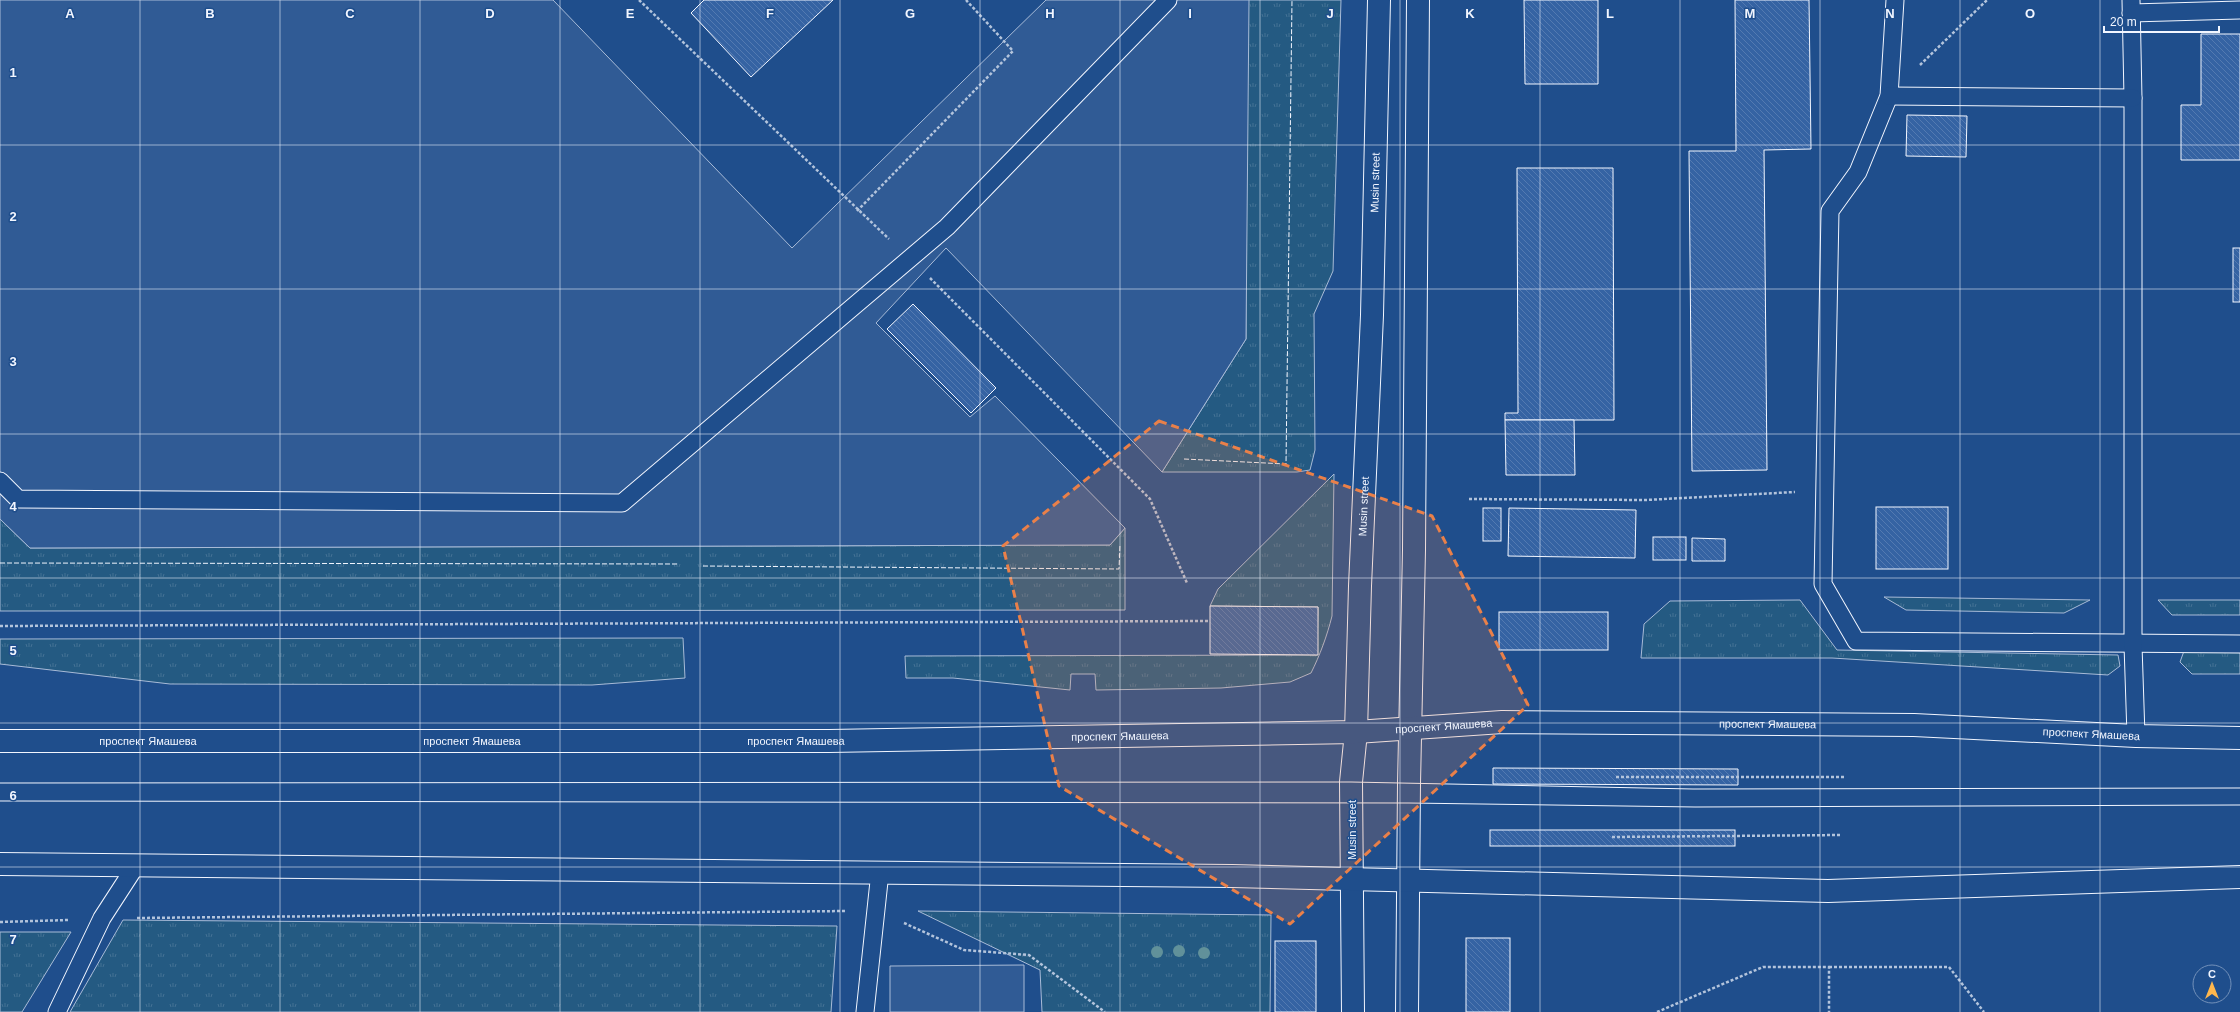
<svg xmlns="http://www.w3.org/2000/svg" width="2240" height="1012" viewBox="0 0 2240 1012" font-family="Helvetica,sans-serif">
<style>
.grass{fill:url(#grass-tufts);stroke:#a8bbd7}
.parking{fill:#305b95;stroke:#a8bbd7}
.building{fill:url(#building-back-hatch);stroke:#f2f6ff}
.lines{fill:none;stroke-linecap:round;stroke-linejoin:round}
.service-casing{stroke:#f2f6ff;stroke-width:19}
.tertiary-casing{stroke:#f2f6ff;stroke-width:24}
.primary-casing{stroke:#f2f6ff;stroke-width:24}
.path{stroke:#b3c4dc;stroke-width:2.5;stroke-dasharray:3 2;stroke-linecap:butt}
.service{stroke:#1f4e8c;stroke-width:17}
.tertiary{stroke:#1f4e8c;stroke-width:22}
.primary{stroke:#1f4e8c;stroke-width:22}
.tram{stroke:#f2f6ff;stroke-width:1}
.fence{stroke:#f2f6ff;stroke-width:1;stroke-dasharray:5 2;stroke-linecap:butt}
.tree{fill:#61919a}
.marked{fill:#ea8049;fill-opacity:0.2;stroke:#ea8049;stroke-width:3;stroke-dasharray:8 5;stroke-linejoin:round}
.grid{fill:none;stroke:#f2f6ff;stroke-width:1;stroke-opacity:0.55}
.labels{text-anchor:middle;dominant-baseline:central;stroke-width:3;stroke-linejoin:round;paint-order:stroke}
.street-label{font-size:11px;fill:#f2f6ff;stroke:#1f4e8c}
.grid-label{font-size:13px;text-anchor:middle;font-weight:bold;fill:#f2f6ff;stroke:#1f4e8c;stroke-width:3;stroke-linejoin:round;paint-order:stroke}
</style>
<defs>
<pattern id="grass-tufts" width="24" height="20" patternUnits="userSpaceOnUse"><rect width="24" height="20" fill="#245a82"/><path d="M3 7l-1-3M5 7V3M7 7l1-3M15 17l-1-3M17 17v-4M19 17l1-3" fill="none" stroke="#447295"/></pattern>
<pattern id="building-back-hatch" width="6" height="6" patternUnits="userSpaceOnUse"><rect width="6" height="6" fill="#3563a3"/><path d="M-1 5l2 2M0 0l6 6M5-1l2 2" fill="none" stroke="#537ab1"/></pattern>
</defs>
<rect width="100%" height="100%" fill="#1f4e8c"/>
<!-- grass -->
<g class="grass">
<polygon points="1246,0 1341,0 1333,271 1314,314 1315,450 1310,470 1297,472 1162,472 1246,339"/>
<path d="M1334 474 1332 616C1327 636 1320 655 1311 673L1290 682 1221 688 1096 690 1095 674H1071L1070 690 953 678H906L905 656 1317 655 1318 607 1210 606 1218 589Z"/>
<polygon points="0,519 30,548 1110,545 1125,528 1125,610 0,611"/>
<polygon points="1884,597 2090,600 2064,613 1906,610"/>
<polygon points="1800,600 1837,650 2118,655 2120,666 2108,675 1832,658 1641,658 1644,624 1670,601"/>
<polygon points="2158,600 2240,600 2240,615 2172,615"/>
<polygon points="683,638 685,678 592,685 170,684 0,664 0,639"/>
<polygon points="2184,651 2240,651 2240,674 2192,674 2180,662"/>
<polygon points="918,911 1271,915 1270,1012 1042,1012 1040,970"/>
<polygon points="123,920 837,926 831,1012 70,1012"/>
<polygon points="0,932 71,932 22,1012 0,1012"/>
</g>
<!-- parking -->
<g class="parking">
<polygon points="0,0 553,0 792,248 1046,0 1249,0 1246,339 1162,472 946,248 876,323 970,417 995,396 1125,528 1110,545 30,548 0,519"/>
<polygon points="1024,965 1024,1012 890,1012 890,966"/>
</g>
<!-- building -->
<g class="building">
<polygon points="704,0 833,0 751,77 691,13"/>
<polygon points="1524,0 1598,0 1598,84 1525,84"/>
<polygon points="1735,0 1809,0 1811,149 1764,150 1767,470 1692,471 1689,151 1736,151"/>
<polygon points="2201,34 2240,34 2240,160 2181,160 2181,105 2201,105"/>
<polygon points="1907,115 1967,116 1966,157 1906,156"/>
<polygon points="1517,168 1613,168 1614,420 1505,420 1505,413 1518,413"/>
<rect x="2233" y="248" width="7" height="54"/>
<polygon points="913,304 996,388 971,413 887,329"/>
<polygon points="1505,420 1574,420 1575,475 1506,475"/>
<rect x="1876" y="507" width="72" height="62"/>
<rect x="1483" y="508" width="18" height="33"/>
<polygon points="1509,508 1636,510 1635,558 1508,556"/>
<rect x="1653" y="537" width="33" height="23"/>
<polygon points="1692,538 1725,539 1725,561 1692,561"/>
<polygon points="1210,606 1318,607 1318,655 1210,654"/>
<rect x="1499" y="612" width="109" height="38"/>
<polygon points="1493,768 1738,769 1738,785 1493,784"/>
<rect x="1490" y="830" width="245" height="16"/>
<rect x="1466" y="938" width="44" height="74"/>
<rect x="1275" y="941" width="41" height="71"/>
</g>
<g class="lines">
<defs>
<g id="service">
<polyline points="1895,0 1889,96 1858,172 1830,211 1823,584 1856,641 2240,644"/>
<polyline points="2131,0 2133,98 2133,645 2136,736"/>
<polyline points="2131,13 2240,10"/>
<polyline points="1889,96 2133,98"/>
<polyline points="0,481 18,499 622,503 947,227 1168,0"/>
<polyline points="57,1012 102,918 137,864"/>
<polyline points="865,1012 880,872"/>
</g>
<g id="tertiary">
<path id="s1" d="M1353 1012 1351 782 1356 732 1360 586 1372 315 1379 0"/>
<polyline points="1407,1012 1409,784 1414,550 1418,0"/>
</g>
<g id="primary">
<path id="s2" d="M0 741H829L1356 732 1502 722 1914 725 2136 736 2240 738"/>
<polyline points="0,864 1232,876 1828,891 2240,877"/>
</g>
</defs>
<!-- service casing -->
<use href="#service" class="service-casing"/>
<!-- tertiary casing -->
<use href="#tertiary" class="tertiary-casing"/>
<!-- primary casing -->
<use href="#primary" class="primary-casing"/>
<!-- path -->
<g class="path">
<polyline points="639,0 889,239"/>
<polyline points="1920,65 1987,0"/>
<polyline points="857,211 1013,51 966,0"/>
<polyline points="930,278 1150,499 1187,583"/>
<polyline points="1469,499 1646,500 1795,492"/>
<polyline points="0,626 1210,621"/>
<polyline points="1616,777 1845,777"/>
<polyline points="1612,837 1840,835"/>
<polyline points="137,918 846,911"/>
<polyline points="0,922 68,920"/>
<polyline points="904,923 964,950 1029,955 1105,1012"/>
<polyline points="1829,967 1949,967 1984,1012"/>
<polyline points="1657,1012 1763,967 1829,967 1829,1012"/>
</g>
<!-- service -->
<use href="#service" class="service"/>
<!-- tertiary -->
<use href="#tertiary" class="tertiary"/>
<!-- primary -->
<use href="#primary" class="primary"/>
<!-- tram -->
<g class="tram">
<polyline points="0,783 1351,782 1693,789 2240,788"/>
<polyline points="0,801 1409,803 1695,807 2240,805"/>
</g>
<!-- fence -->
<g class="fence">
<polyline points="1184,459 1286,464 1292,0"/>
<polyline points="0,563 679,564"/>
<polyline points="703,566 1119,569 1120,544"/>
</g>
</g>
<!-- trees -->
<g class="tree">
<circle cx="1179" cy="951" r="6"/>
<circle cx="1157" cy="952" r="6"/>
<circle cx="1204" cy="953" r="6"/>
</g>
<!-- marked area -->
<path class="marked" d="M1159 421 1432 516 1528 705 1290 924 1059 786 1003 546Z"/>
<!-- grid -->
<path class="grid" d="M140 0V1012M280 0V1012M420 0V1012M560 0V1012M700 0V1012M840 0V1012M980 0V1012M1120 0V1012M1260 0V1012M1400 0V1012M1540 0V1012M1680 0V1012M1820 0V1012M1960 0V1012M2100 0V1012M0 145H2240M0 289H2240M0 434H2240M0 578H2240M0 723H2240M0 867H2240"/>
<g class="labels">
<!-- street labels -->
<g class="street-label">
<text stroke="none"><textPath href="#s1" startOffset="830">Musin street</textPath></text>
<text stroke="none"><textPath href="#s1" startOffset="506">Musin street</textPath></text>
<text stroke="none"><textPath href="#s2" startOffset="1768">проспект Ямашева</textPath></text>
<text stroke="none"><textPath href="#s2" startOffset="1444">проспект Ямашева</textPath></text>
<text stroke="none"><textPath href="#s2" startOffset="2092">проспект Ямашева</textPath></text>
<text stroke="none"><textPath href="#s2" startOffset="1120">проспект Ямашева</textPath></text>
<text stroke="none"><textPath href="#s2" startOffset="148">проспект Ямашева</textPath></text>
<text stroke="none"><textPath href="#s2" startOffset="472">проспект Ямашева</textPath></text>
<text stroke="none"><textPath href="#s2" startOffset="796">проспект Ямашева</textPath></text>
<text transform="translate(1352 830) rotate(-90)">Musin street</text>
</g>
</g>
<g class="grid-label">
<text x="70" y="18">A</text>
<text x="210" y="18">B</text>
<text x="350" y="18">C</text>
<text x="490" y="18">D</text>
<text x="630" y="18">E</text>
<text x="770" y="18">F</text>
<text x="910" y="18">G</text>
<text x="1050" y="18">H</text>
<text x="1190" y="18">I</text>
<text x="1330" y="18">J</text>
<text x="1470" y="18">K</text>
<text x="1610" y="18">L</text>
<text x="1750" y="18">M</text>
<text x="1890" y="18">N</text>
<text x="2030" y="18">O</text>
<text x="13" y="77">1</text>
<text x="13" y="221">2</text>
<text x="13" y="366">3</text>
<text x="13" y="511">4</text>
<text x="13" y="655">5</text>
<text x="13" y="800">6</text>
<text x="13" y="944">7</text>
</g>
<!-- north arrow -->
<g transform="translate(2212 984)"><circle r="19" fill="#1f4e8c" stroke="#7391ba"/>
<path d="M0-3L7 15L0 10L-7 15Z" fill="#ffb74d"/>
<text y="-6" font-size="11" font-weight="bold" text-anchor="middle" fill="#f2f6ff">С</text>
</g>
<!-- scale -->
<path d="M2104 26v6h115v-6" fill="none" stroke="#f2f6ff" stroke-width="2"/>
<text x="2110" y="26" font-size="12" fill="#f2f6ff" stroke="#1f4e8c" stroke-width="3" paint-order="stroke">20 m</text>
</svg>
